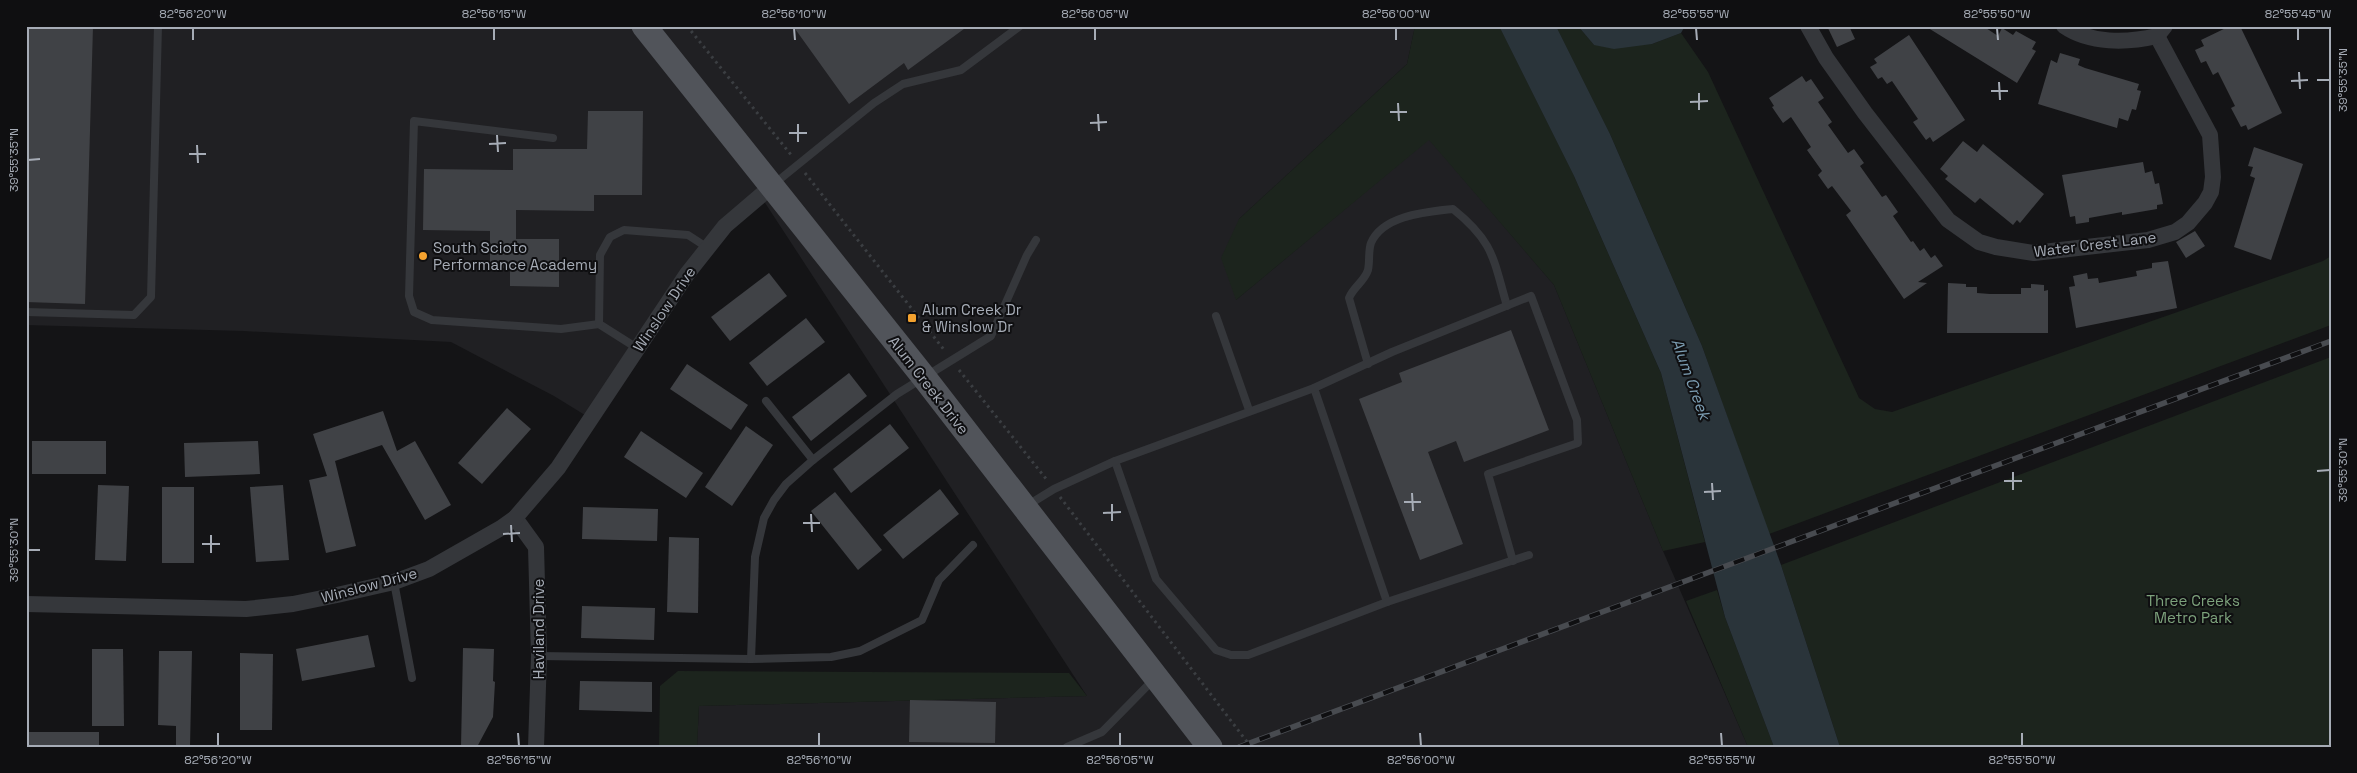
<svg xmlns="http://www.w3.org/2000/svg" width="2357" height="773" viewBox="0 0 2357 773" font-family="'Space Grotesk',sans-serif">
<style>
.built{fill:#202023}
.green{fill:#1c241d}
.water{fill:#2a343a}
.building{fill:#404246}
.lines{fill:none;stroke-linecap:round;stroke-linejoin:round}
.path{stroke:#3b3e42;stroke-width:3;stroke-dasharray:2.5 4;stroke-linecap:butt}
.lane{stroke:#35373b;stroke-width:8}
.street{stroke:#35373b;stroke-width:16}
.primary{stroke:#51545a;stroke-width:25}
.rail-casing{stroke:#484b50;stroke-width:5.5}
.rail{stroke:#0f0f11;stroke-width:4;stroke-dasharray:11;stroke-linecap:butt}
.ticks{fill:none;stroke:#a6acb6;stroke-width:2}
.poi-dot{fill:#f4a22f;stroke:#0f0f11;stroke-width:2}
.labels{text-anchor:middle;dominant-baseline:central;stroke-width:4;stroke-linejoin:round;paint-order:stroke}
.street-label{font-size:15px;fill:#a6acb6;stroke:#0f0f11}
.poi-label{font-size:15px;fill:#a6acb6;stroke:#0f0f11;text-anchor:start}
.park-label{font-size:15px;fill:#7da27c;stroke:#0f0f11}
.water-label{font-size:16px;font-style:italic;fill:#7c9db2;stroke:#0f0f11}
.neatline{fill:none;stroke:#a6acb6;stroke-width:2}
.ticks-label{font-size:12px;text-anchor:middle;fill:#a6acb6}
</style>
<rect width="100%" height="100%" fill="#141416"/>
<!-- built -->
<polygon class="built" points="26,26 1415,26 1407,64 1239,219 1236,300 1429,139 1554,285 1663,551 1748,747 697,747 699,706 1087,696 758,192 664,298 593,420 554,396 451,342 244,331 26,325"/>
<!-- green -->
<g class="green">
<polygon points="1415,26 1499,26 1574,176 1661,373 1705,542 1663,551 1554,285 1429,140 1236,300 1221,258 1239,219 1407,64"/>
<polygon points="1556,26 1578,26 1594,45 1652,44 1681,33 1708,72 1859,398 1875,409 1892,412 2323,261 2331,256 2331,325 1769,534 1702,346 1610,134"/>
<polygon points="2331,357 2331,747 1840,747 1781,565"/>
<polygon points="1717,590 1725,617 1774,747 1748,747 1686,601"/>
<polygon points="678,671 1069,673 1087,696 699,706 697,747 659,747 660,686"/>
</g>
<!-- water -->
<g class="water">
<polygon points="1499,26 1556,26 1610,134 1702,346 1781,565 1840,747 1774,747 1725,617 1661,373 1574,176"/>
<polygon points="1578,26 1685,26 1681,33 1652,44 1614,49 1594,45"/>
</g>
<!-- building -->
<g class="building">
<polygon points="26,26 93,26 85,304 26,302"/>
<polygon points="793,26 968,26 908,70 904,63 849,104"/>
<polygon points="1827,26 1849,26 1855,39 1837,47"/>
<polygon points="1925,26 1983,26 1998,36 2002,28 2013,35 2016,31 2036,42 2032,49 2036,51 2017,83"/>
<polygon points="2230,26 2240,26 2282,113 2248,130 2246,125 2241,127 2231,108 2235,106 2218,72 2213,75 2206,61 2201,63 2195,50 2204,46 2201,40"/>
<polygon points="1909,35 1965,120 1933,142 1930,137 1926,140 1913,122 1918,119 1892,81 1887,84 1882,77 1878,79 1870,67 1877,63 1874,59"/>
<polygon points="2060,53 2080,59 2078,65 2085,68 2139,84 2137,90 2141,91 2136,110 2132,109 2128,121 2119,118 2117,128 2038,104 2051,60 2057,63"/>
<polygon points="1802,76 1806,82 1811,79 1824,98 1818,102 1832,122 1828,125 1848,153 1854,149 1864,163 1860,166 1882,197 1886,195 1898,212 1893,216 1911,242 1913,241 1920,251 1924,248 1931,258 1935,255 1943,266 1918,282 1927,283 1904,299 1846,215 1851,211 1832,186 1828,189 1818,175 1822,171 1807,150 1811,147 1791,117 1783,123 1772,107 1774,106 1769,98"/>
<polygon points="588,111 643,111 642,195 594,195 594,211 516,210 516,239 559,239 559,287 510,286 510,268 490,268 490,231 423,230 424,169 513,170 513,149 587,149"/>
<polygon points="1963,141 1977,152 1983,144 2044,194 2020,223 2017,220 2013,225 1980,198 1975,203 1945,179 1948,176 1940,169"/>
<polygon points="2254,147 2303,164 2271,260 2234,247 2255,178 2250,176 2253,167 2248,166"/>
<polygon points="2143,162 2145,173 2152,171 2155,184 2159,183 2163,204 2157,205 2157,209 2122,215 2122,212 2089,218 2089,222 2076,224 2075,216 2070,217 2062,175"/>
<polygon points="2195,231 2205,246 2186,258 2176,242"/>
<polygon points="2168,261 2177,308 2076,328 2069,287 2075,286 2073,276 2087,273 2088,279 2098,278 2099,283 2137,276 2136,271 2152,268 2152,263"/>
<polygon points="769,273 787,296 730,341 711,317"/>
<polygon points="1948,283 1966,284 1966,287 1977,287 1977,293 1990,294 2021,294 2021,288 2031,288 2031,284 2044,285 2044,291 2048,290 2048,333 1947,333"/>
<polygon points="806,318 825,342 767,386 749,363"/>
<polygon points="1511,330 1549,430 1464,462 1456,441 1428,452 1463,544 1420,560 1359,399 1402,382 1399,373"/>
<polygon points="687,364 748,405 731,430 670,389"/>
<polygon points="849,373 867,396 811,441 792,417"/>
<polygon points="507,408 531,429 482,484 458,463"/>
<polygon points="383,411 397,451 415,441 451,505 425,520 382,445 335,461 356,546 326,553 309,480 327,476 313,434"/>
<polygon points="890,424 909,448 851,493 833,469"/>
<polygon points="746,426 773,445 732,506 705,487"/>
<polygon points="641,431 703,473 686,498 624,457"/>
<rect x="32" y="441" width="74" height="33"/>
<polygon points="258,441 260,474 185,477 184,443"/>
<polygon points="98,485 129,486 126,561 95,560"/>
<polygon points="283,485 289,560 256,562 250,487"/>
<rect x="162" y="487" width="32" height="76"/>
<polygon points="940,489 959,514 903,559 883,535"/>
<polygon points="835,492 882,550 858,570 811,511"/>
<polygon points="583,507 658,509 657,541 582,539"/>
<polygon points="669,537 699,538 698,613 667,612"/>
<polygon points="582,606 655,608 654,640 581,638"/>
<polygon points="368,635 375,667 302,681 296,649"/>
<polygon points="463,648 494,649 493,681 495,682 493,717 477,747 461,747"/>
<polygon points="92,649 123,649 124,726 92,726"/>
<polygon points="159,651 192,651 190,747 176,747 176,726 158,725"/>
<polygon points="240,653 273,654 272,730 240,730"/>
<polygon points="580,681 652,682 652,712 579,710"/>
<polygon points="910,700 996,702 995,743 909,742"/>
<rect x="26" y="732" width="73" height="15"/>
</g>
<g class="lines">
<!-- path -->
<g class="path">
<polyline points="687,26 792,156"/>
<polyline points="805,173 945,351"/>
<polyline points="959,370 1047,480"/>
<polyline points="1060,497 1251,747"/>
</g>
<!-- lane -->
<g class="lane">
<polyline points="553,138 414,121 409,296 414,312 432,320 561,329 599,324 637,348"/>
<polyline points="774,184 874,103 903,84 961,70 1020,26"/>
<polyline points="26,312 134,315 151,297 158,26"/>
<polyline points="1216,316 1249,410"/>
<polyline points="599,324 600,255 610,237 624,230 688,235 708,248"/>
<path d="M1368 364 1349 298C1354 286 1364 282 1368 270 1370 261 1368 251 1371 243 1383 215 1427 212 1453 209 1494 242 1493 258 1507 306"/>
<polyline points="1314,388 1387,602"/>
<polyline points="766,401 813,460"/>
<polyline points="1115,461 1156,579 1216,650 1231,655 1248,655 1387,602 1529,555"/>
<polyline points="1028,505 1054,489 1115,461 1314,388 1392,352 1531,296 1577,420 1578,443 1488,474 1513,561"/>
<polyline points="394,582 412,678"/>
<polyline points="539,656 751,659 831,657 860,651 922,620 939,580 973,545"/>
<polyline points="751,659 755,557 764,518 774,500 786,484 813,460 897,394 991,336 1027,255 1036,240"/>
<polyline points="1067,747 1102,732 1154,679"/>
</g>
<!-- street -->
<g class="street">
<polyline points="1808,26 1826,58 1865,113 1948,220 1979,242 1996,247 2034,253 2148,240 2175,232 2188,223 2205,203 2211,192 2213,177 2210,135 2157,36"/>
<path d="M2064 26C2090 44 2127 43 2157 36L2165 26"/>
<polyline points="515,518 536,547 539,656 536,747"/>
<polyline points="26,604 246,609 293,604 337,595 394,582 429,569 501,528 515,518 558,468 687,274 725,226 773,185"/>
</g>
<!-- primary -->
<polyline class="primary" points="644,26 923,376 1210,747"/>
<defs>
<polyline id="rail" points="1239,747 2331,341"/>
</defs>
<!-- rail casing -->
<use href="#rail" class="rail-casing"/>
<!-- rail -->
<use href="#rail" class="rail"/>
</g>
<!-- ticks -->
<path class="ticks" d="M193 28V40M494 28V40M794 28 795 40M1095 28V40M1396 28V40M1696 28 1697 40M1997 28 1998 40M2298 28V40M2299 72 2300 89M2317 80H2330M2291 81 2308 80M1999 82 2000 100M1991 91H2008M1699 93V110M1690 102 1708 101M1398 103 1399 121M1390 112H1407M1098 114 1099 131M1090 123 1107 122M798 124V142M789 133H807M497 135 498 152M489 144 506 143M197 145 198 163M189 154H206M28 160 40 159M2317 471 2330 470M2013 472V490M2004 481H2022M1712 483 1713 500M1704 492 1721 491M1412 493 1413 511M1404 502H1421M1112 504V521M1103 513 1121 512M811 514 812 532M803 523H820M511 525 512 542M503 534 520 533M211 535V553M202 544H220M28 550H40M218 733V746M518 733 519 746M819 733V746M1120 733V746M1420 733 1421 746M1721 733 1722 746M2022 733V746"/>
<!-- markers -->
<g class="poi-dot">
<circle cx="423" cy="256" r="5"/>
<rect x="907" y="313" width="10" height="10" rx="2.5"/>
</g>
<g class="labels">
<!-- street labels -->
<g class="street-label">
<text transform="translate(2095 244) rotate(-7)">Water Crest Lane</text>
<text transform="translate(664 309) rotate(-56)">Winslow Drive</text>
<text transform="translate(929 385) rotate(52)">Alum Creek Drive</text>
<text transform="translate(369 585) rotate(-15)">Winslow Drive</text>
<text transform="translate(538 629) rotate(-90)">Haviland Drive</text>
</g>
<!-- poi labels -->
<g class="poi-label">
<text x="433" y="247">South Scioto<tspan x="433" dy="17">Performance Academy</tspan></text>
<text x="922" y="309">Alum Creek Dr<tspan x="922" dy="17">&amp; Winslow Dr</tspan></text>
</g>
<!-- park labels -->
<g class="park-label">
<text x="2193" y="600">Three Creeks<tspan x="2193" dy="17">Metro Park</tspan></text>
</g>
<!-- water labels -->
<g class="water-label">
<text transform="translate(1691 379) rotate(70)">Alum Creek</text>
</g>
</g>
<!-- border -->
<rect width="2357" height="773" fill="none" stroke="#0f0f11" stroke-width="55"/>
<rect x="28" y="28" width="2302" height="718" class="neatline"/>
<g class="ticks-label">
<text x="193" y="18">82°56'20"W</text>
<text x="494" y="18">82°56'15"W</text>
<text x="794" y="18">82°56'10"W</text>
<text x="1095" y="18">82°56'05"W</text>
<text x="1396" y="18">82°56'00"W</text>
<text x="1696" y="18">82°55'55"W</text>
<text x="1997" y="18">82°55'50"W</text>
<text x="2298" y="18">82°55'45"W</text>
<text transform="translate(2343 80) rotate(-90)" y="4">39°55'35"N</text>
<text transform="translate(14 160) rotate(-90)" y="4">39°55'35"N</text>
<text transform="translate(2343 470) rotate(-90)" y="4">39°55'30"N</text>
<text transform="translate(14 550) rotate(-90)" y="4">39°55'30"N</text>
<text x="218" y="764">82°56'20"W</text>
<text x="519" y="764">82°56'15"W</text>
<text x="819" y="764">82°56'10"W</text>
<text x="1120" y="764">82°56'05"W</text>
<text x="1421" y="764">82°56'00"W</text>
<text x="1722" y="764">82°55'55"W</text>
<text x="2022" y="764">82°55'50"W</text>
</g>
</svg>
